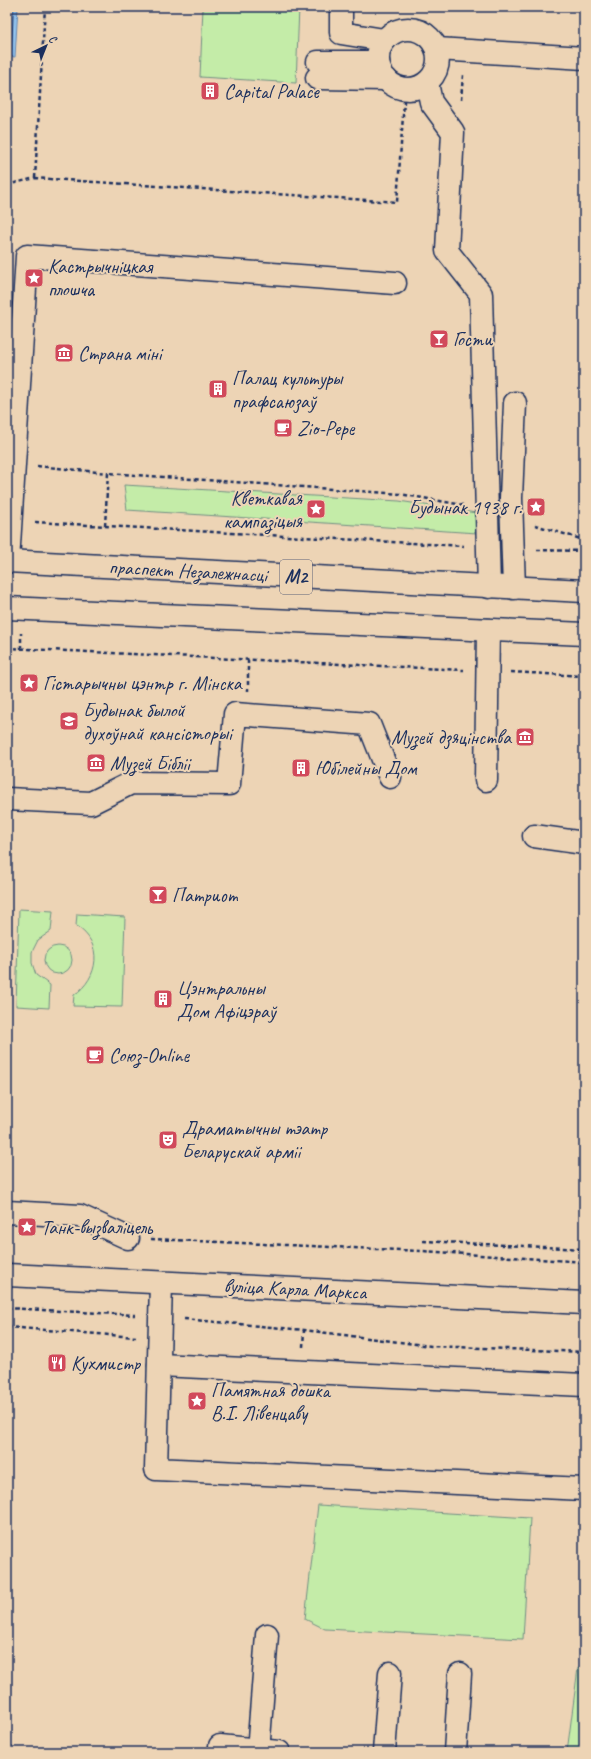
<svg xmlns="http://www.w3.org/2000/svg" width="591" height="1759" viewBox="0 0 591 1759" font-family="Caveat,sans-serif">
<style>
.green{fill:#c4eca8;stroke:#708e83}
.water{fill:#91c2ed;stroke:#6287b4}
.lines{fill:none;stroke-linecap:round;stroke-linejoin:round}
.shore{stroke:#4a6a97;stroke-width:1}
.minor-casing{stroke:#1b2f5e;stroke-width:25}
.major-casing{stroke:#1b2f5e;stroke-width:25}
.path{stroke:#1b2f5e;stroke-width:2.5;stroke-dasharray:4 3;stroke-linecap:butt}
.minor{stroke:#edd4b5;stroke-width:22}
.major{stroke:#edd4b5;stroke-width:22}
.labels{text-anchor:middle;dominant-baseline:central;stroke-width:4;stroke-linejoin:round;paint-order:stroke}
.shield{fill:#edd4b5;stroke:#5a6078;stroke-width:1}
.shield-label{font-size:19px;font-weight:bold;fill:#1b2f5e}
.poi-label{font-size:20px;fill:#1b2f5e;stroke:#edd4b5;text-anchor:start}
.street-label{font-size:20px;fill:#1b2f5e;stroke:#edd4b5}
</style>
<rect width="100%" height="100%" fill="#edd4b5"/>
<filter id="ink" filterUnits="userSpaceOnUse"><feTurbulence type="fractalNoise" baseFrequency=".025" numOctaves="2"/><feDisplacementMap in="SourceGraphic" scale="8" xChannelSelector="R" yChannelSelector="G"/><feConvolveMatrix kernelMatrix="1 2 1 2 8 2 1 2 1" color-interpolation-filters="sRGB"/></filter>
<g filter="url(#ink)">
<!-- green -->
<g class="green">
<polygon points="203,7 299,7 296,83 200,77"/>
<polygon points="124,485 399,501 476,513 477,533 127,510"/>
<polygon points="19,909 53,911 51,931 38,940 32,952 32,963 36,975 50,985 49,1008 16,1006"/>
<path d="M77 914 125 917 122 1007 73 1006 74 995C99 978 104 943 76 926Z"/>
<circle cx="58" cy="960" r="14"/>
<polygon points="318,1505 530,1518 523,1639 325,1629 305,1619"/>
<polygon points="578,1668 584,1669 584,1752 567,1752"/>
</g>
<!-- water -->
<polygon class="water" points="7,7 18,7 15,57 7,56"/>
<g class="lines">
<!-- shore -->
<polyline class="shore" points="7,52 11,51 14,7"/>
<defs>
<g id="minor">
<polyline points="341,7 341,33 384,40"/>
<circle cx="408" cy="59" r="30"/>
<polyline points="437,49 584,58"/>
<polyline points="318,62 378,62"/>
<polyline points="317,78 386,79"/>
<polyline points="427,83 431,102 453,132 447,251 481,294 489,587"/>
<polyline points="8,561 27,256 395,283"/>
<polyline points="514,588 511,498 515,403"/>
<polyline points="486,780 488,630"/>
<polyline points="7,799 91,803 131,783 229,784 235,714 369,724 390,777"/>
<polyline points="534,836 584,843"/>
<polyline points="7,1212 80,1216 128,1238"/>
<polyline points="7,1275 584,1303"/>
<polyline points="161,1283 156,1469 584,1489"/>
<polyline points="159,1365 584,1385"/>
<polyline points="220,1746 279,1752"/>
<polyline points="258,1752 267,1635"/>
<polyline points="384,1752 390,1673"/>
<polyline points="455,1752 460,1674"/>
</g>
<g id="major">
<polyline points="7,561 584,591"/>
<polyline points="7,608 584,634"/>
</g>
</defs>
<!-- minor casing -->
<use href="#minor" class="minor-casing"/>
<!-- major casing -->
<use href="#major" class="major-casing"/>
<!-- path -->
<g class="path">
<polyline points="461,100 463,75"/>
<polyline points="35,178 45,7"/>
<polyline points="7,185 35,178 397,202 404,101"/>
<polyline points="37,466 108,473"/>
<polyline points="35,522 464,546"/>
<polyline points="535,525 584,540"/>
<polyline points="105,526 108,473 400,494 463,505"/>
<polyline points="537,550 584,551"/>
<polyline points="7,648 464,670"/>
<polyline points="21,649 21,633"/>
<polyline points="248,660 248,691"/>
<polyline points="511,672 584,676"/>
<polyline points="151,1239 422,1251 584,1262"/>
<polyline points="423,1241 584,1249"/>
<polyline points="7,1308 135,1315"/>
<polyline points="184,1319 304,1330 431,1346 584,1352"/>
<polyline points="7,1327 136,1337"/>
<polyline points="303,1347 304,1330"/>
<polyline points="581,1362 581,1352"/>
</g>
<!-- minor -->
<use href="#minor" class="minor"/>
<!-- major -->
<use href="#major" class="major"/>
</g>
</g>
<!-- icons -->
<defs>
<symbol id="building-square" viewBox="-11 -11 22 22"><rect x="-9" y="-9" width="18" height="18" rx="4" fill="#d1495b" stroke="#edd4b5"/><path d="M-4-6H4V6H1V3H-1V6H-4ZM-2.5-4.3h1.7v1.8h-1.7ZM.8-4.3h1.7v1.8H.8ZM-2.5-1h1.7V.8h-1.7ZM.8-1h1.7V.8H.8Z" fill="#fff"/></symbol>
<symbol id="sight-square" viewBox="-11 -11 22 22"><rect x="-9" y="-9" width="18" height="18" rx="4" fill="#d1495b" stroke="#edd4b5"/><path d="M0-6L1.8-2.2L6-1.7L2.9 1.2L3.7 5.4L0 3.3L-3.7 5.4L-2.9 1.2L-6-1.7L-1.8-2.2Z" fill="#fff"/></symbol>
<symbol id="bar-square" viewBox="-11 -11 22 22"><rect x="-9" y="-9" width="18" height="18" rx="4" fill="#d1495b" stroke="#edd4b5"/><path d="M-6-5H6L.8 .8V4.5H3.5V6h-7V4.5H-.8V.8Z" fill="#fff"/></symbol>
<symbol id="museum-square" viewBox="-11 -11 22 22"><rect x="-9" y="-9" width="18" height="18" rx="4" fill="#d1495b" stroke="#edd4b5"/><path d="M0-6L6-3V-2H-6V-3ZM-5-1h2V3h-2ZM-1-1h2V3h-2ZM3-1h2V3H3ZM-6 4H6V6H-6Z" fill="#fff"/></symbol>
<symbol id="cafe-square" viewBox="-11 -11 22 22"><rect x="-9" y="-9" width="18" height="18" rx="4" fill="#d1495b" stroke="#edd4b5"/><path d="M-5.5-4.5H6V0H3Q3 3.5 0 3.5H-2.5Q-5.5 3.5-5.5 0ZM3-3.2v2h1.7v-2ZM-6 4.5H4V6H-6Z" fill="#fff"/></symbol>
<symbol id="university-square" viewBox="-11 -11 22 22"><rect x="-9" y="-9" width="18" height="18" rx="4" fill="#d1495b" stroke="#edd4b5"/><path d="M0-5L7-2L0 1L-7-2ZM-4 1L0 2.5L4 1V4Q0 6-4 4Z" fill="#fff"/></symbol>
<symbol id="theatre-square" viewBox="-11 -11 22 22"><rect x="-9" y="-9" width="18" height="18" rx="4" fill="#d1495b" stroke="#edd4b5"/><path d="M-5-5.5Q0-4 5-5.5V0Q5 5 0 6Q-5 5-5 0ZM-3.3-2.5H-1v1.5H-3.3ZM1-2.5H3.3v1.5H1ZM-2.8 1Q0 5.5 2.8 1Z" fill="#fff"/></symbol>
<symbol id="restaurant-square" viewBox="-11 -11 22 22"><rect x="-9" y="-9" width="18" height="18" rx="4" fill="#d1495b" stroke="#edd4b5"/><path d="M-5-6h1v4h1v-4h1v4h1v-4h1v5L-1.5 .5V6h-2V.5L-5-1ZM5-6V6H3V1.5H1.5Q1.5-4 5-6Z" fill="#fff"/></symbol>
</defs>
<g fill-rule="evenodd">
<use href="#building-square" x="199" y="80" width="22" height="22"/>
<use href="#sight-square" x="23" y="267" width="22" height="22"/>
<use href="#bar-square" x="428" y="328" width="22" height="22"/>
<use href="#museum-square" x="53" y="342" width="22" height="22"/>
<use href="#building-square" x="207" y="378" width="22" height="22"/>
<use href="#cafe-square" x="272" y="417" width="22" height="22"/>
<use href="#sight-square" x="525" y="496" width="22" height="22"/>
<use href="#sight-square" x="305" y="498" width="22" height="22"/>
<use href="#sight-square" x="18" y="672" width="22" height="22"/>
<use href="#university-square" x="58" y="710" width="22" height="22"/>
<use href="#museum-square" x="514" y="726" width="22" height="22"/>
<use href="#museum-square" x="85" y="752" width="22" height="22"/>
<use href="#building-square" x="290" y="757" width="22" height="22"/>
<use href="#bar-square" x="147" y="884" width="22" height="22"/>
<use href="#building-square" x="152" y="988" width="22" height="22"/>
<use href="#cafe-square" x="84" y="1044" width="22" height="22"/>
<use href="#theatre-square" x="157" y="1129" width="22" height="22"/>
<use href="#sight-square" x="16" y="1216" width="22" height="22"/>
<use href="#restaurant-square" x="46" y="1352" width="22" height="22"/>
<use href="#sight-square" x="186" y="1390" width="22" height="22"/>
</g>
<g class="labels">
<!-- shield labels -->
<rect class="shield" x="280" y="560" width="32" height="34" rx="3"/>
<g class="shield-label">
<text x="296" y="577">М2</text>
</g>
<!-- poi labels -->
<g class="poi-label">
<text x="224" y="91">Capital Palace</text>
<text x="48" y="266">Кастрычніцкая<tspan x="48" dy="23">плошча</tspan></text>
<text x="453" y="339">Гости</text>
<text x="78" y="353">Страна міні</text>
<text x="232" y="378">Палац культуры<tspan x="232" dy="23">прафсаюзаў</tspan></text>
<text x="297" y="428">Zio-Pepe</text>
<text x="302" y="498" text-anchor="end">Кветкавая<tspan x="302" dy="23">кампазіцыя</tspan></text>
<text x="522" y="507" text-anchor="end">Будынак 1938 г.</text>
<text x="43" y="683">Гістарычны цэнтр г. Мінска</text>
<text x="83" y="710">Будынак былой<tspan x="83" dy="23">духоўнай кансісторыі</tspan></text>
<text x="511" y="737" text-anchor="end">Музей дзяцінства</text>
<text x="110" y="763">Музей Бібліі</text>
<text x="315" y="768">Юбілейны Дом</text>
<text x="172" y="895">Патриот</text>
<text x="177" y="988">Цэнтральны<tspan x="177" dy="23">Дом Афіцэраў</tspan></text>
<text x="109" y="1055">Союз-Online</text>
<text x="182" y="1128">Драматычны тэатр<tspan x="182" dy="23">Беларускай арміі</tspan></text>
<text x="41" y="1227">Танк-вызваліцель</text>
<text x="71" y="1363">Кухмистр</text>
<text x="211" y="1390">Памятная дошка<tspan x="211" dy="23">В.І. Лівенцаву</tspan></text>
</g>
<!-- street labels -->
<g class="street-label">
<text transform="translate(188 571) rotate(3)">праспект Незалежнасці</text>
<text transform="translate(295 1289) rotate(3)">вуліца Карла Маркса</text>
</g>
</g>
<!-- margin -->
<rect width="591" height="1759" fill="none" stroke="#edd4b5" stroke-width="24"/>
<rect x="12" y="12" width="567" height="1735" fill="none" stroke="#1b2f5e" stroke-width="1.5" filter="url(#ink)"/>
<!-- north arrow -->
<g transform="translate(46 46) rotate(43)" stroke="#edd4b5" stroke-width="3" paint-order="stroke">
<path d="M0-3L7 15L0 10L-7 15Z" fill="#1b2f5e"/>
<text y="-6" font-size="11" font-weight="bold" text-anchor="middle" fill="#1b2f5e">С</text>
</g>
</svg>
